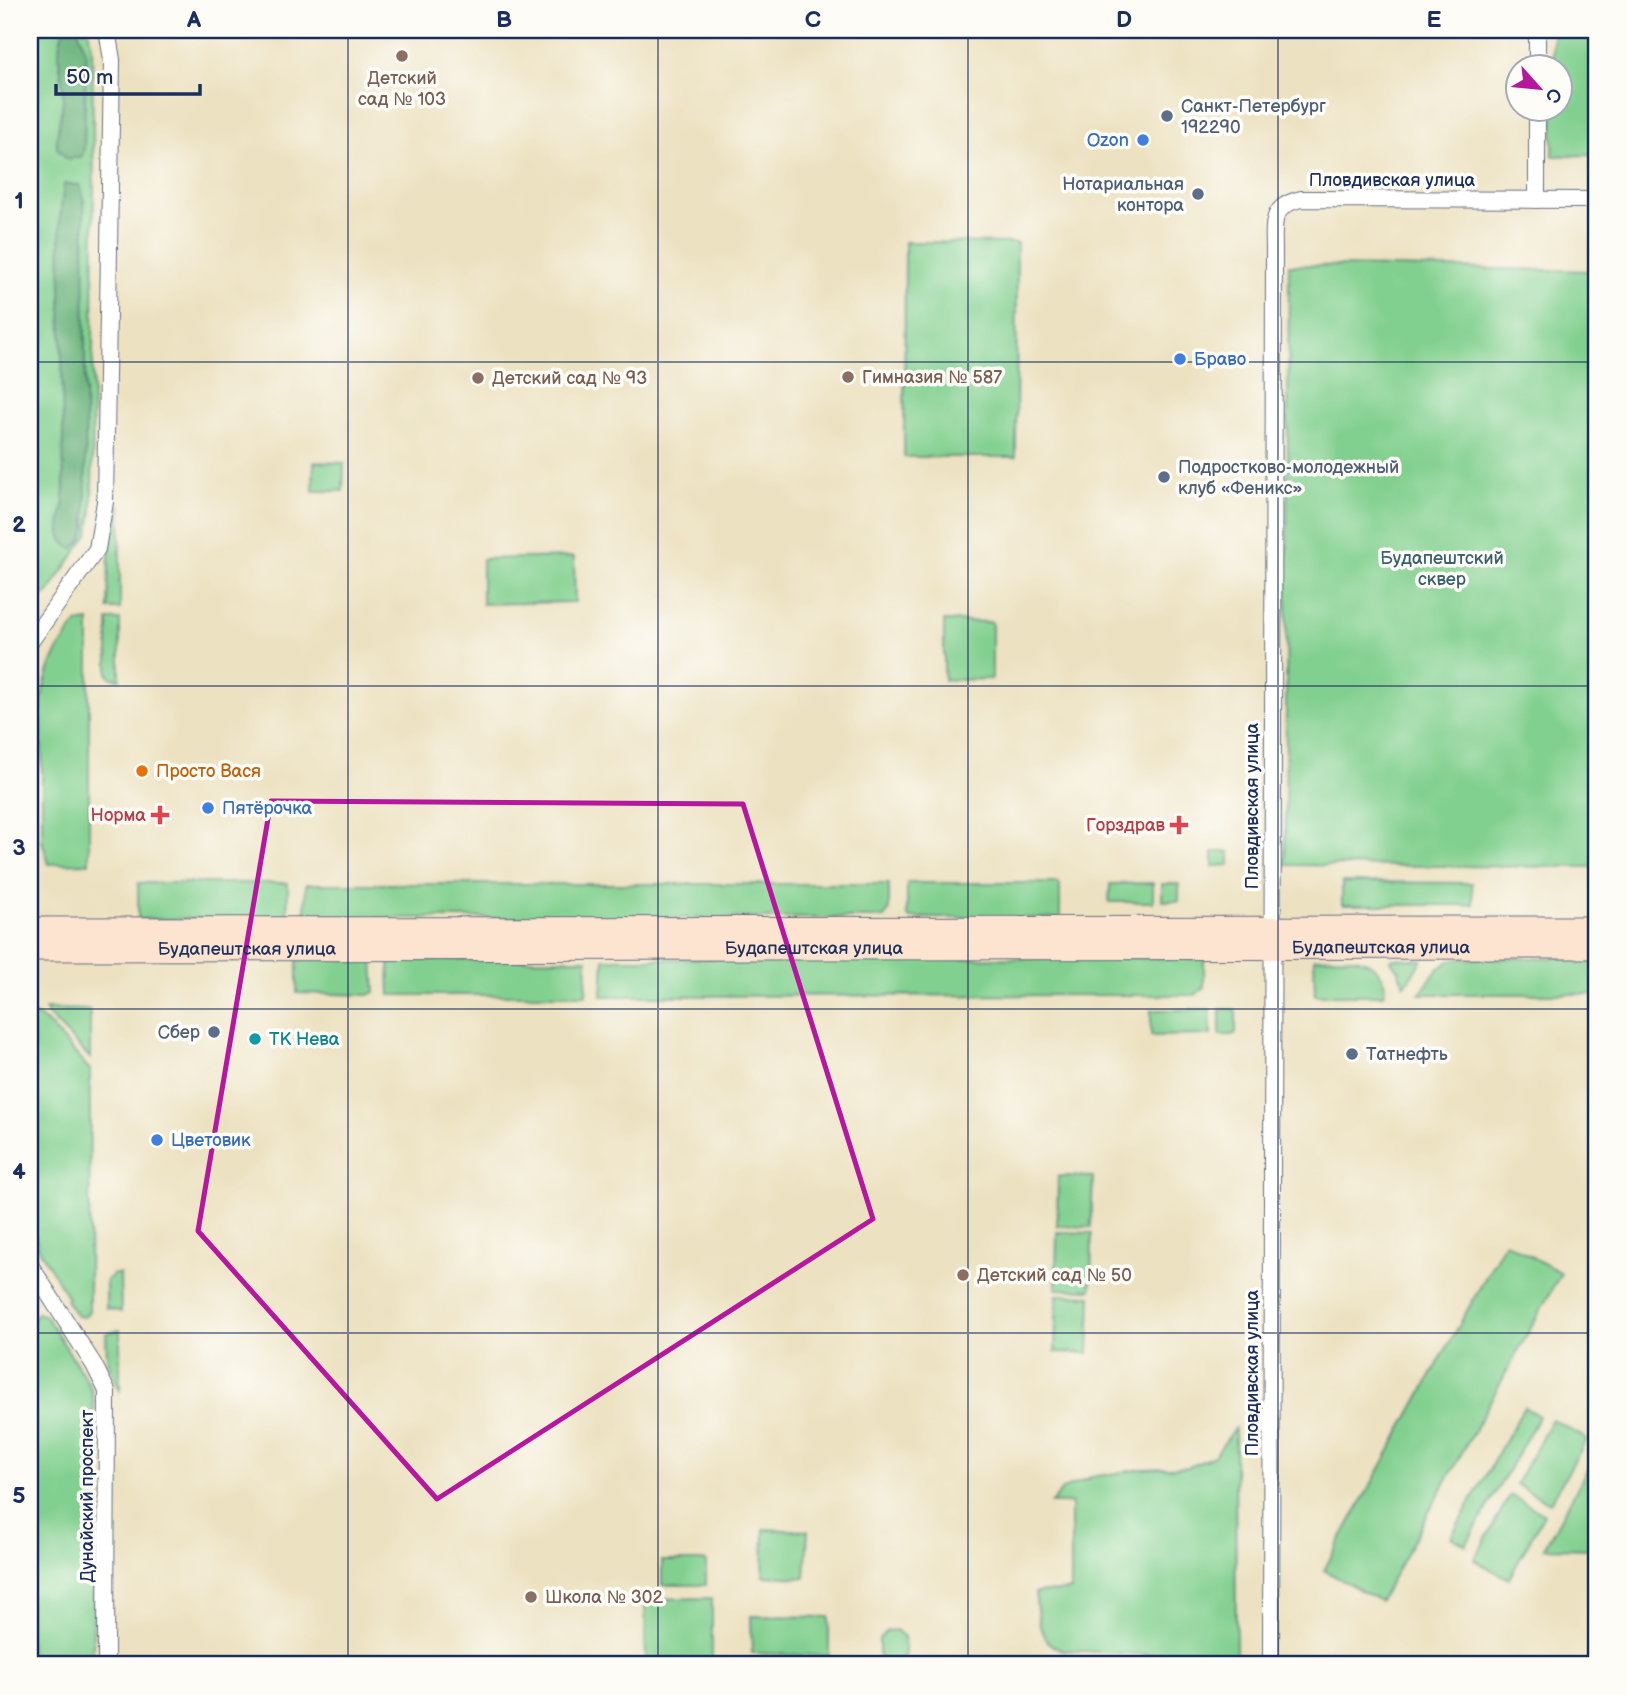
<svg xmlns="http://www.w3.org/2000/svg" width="1627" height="1695" viewBox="0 0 1627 1695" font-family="'Balsamiq Sans',sans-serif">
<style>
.green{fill:#82d08f;stroke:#4e8076;stroke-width:2}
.forest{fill:#69b27a;stroke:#42706c;stroke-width:2}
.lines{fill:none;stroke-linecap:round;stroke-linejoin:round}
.street-casing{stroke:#646d80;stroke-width:18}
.secondary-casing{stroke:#646d80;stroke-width:25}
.street{stroke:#fff;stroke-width:16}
.secondary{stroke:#fde4d0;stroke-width:23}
.marked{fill:none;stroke:#b5179e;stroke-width:5;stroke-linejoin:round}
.grid{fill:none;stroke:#1b2f5e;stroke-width:2;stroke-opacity:0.55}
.education-dot{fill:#8d6e63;stroke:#fdfcf7;stroke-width:2.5}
.service-dot{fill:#5c6f8a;stroke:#fdfcf7;stroke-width:2.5}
.shop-dot{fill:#3f7fe0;stroke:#fdfcf7;stroke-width:2.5}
.food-dot{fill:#e8710a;stroke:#fdfcf7;stroke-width:2.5}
.health-dot{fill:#e0444e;stroke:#fdfcf7;stroke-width:2.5}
.culture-dot{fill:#0f9aa8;stroke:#fdfcf7;stroke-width:2.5}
.labels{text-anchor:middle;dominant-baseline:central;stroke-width:7;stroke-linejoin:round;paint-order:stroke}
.education-label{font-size:18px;fill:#785e54;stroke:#fdfcf7;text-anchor:start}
.service-label{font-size:18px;fill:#4e5e75;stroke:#fdfcf7;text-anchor:start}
.shop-label{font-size:18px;fill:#366cbe;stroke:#fdfcf7;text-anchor:start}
.street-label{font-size:18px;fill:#1b2f5e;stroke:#fdfcf7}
.park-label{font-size:18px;fill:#3a5f6d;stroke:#fdfcf7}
.food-label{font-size:18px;fill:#c56008;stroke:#fdfcf7;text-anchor:start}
.health-label{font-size:18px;fill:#be3a42;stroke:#fdfcf7;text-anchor:end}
.culture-label{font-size:18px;fill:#0d838f;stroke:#fdfcf7;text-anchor:start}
.neatline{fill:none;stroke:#1b2f5e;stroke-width:2.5}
.grid-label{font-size:23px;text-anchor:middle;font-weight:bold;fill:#1b2f5e}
</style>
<rect width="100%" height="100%" fill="#fdfcf7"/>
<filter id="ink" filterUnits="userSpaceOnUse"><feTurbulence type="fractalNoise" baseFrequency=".0143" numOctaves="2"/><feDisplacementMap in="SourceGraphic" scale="14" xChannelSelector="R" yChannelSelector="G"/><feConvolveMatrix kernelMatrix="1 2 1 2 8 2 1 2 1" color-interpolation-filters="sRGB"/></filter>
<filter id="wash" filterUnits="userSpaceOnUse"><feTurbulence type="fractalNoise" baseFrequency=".00686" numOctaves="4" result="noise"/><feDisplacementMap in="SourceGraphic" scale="28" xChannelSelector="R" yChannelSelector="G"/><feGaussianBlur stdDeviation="1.57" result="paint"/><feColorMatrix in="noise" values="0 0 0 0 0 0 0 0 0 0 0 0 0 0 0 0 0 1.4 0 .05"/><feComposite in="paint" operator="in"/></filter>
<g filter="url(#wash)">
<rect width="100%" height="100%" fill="#ece1c0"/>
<!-- green -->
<g class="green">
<polygon points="30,30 88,30 92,48 94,197 92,512 88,534 48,593 40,598 34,595 30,562"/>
<polygon points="1553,30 1597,30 1597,155 1553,156 1553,109 1560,108 1560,66 1553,66"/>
<polygon points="905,242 1017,243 1016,457 904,457"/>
<polygon points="1289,265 1597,271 1597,867 1285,865"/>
<polygon points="314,462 344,463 343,491 313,491"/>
<polygon points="120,505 120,609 108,609 109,550"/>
<polygon points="574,557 575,602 482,604 482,559"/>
<polygon points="108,620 120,620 120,679 112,678 108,674"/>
<path d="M89 621V863L49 864 42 841V697C48 665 57 649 77 623Z"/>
<polygon points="944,621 992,622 992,679 944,680"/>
<polygon points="1213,852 1230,852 1230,865 1213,866"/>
<polygon points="1342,882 1472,883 1473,905 1342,905"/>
<polygon points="138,883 288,883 287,919 138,919"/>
<polygon points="907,883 1059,883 1060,886 1060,918 909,918 907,913"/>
<polygon points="1153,883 1153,902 1109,902 1110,884"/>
<polygon points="306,884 889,884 889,910 884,918 310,918 305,912"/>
<rect x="1162" y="884" width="17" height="17"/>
<polygon points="1597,957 1597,994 1420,994 1438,969 1453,959"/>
<polygon points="317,958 373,959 375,992 369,995 297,993 297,960"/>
<polygon points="1204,958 1204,987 1195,995 602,996 604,959"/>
<path d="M1314 958C1337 958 1365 952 1380 973 1385 980 1386 987 1383 995H1315Z"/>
<polygon points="1393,958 1422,960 1405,985 1398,972 1400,971 1399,969 1397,969 1391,960"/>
<polygon points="587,959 586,995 390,995 389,960"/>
<polygon points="45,1009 90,1010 90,1058 48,1015"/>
<polygon points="1210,1009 1211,1035 1151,1036 1151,1010"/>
<polygon points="1220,1009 1234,1009 1236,1011 1236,1033 1232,1035 1220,1035"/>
<polygon points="33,1014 47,1022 90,1070 89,1303 89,1311 84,1317 77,1316 66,1300 68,1298 39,1249 35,1235"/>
<polygon points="1058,1176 1093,1177 1091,1227 1057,1226"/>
<polygon points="1057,1232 1092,1233 1091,1290 1056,1289"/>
<polygon points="1505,1242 1561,1273 1380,1601 1324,1570"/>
<polygon points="114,1274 120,1274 121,1312 106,1308 106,1280"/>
<polygon points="1057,1295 1091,1296 1089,1353 1055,1352"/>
<polygon points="37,1313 46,1316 86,1379 92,1391 94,1409 93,1665 30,1665 30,1347 34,1317"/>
<polygon points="120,1330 120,1392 107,1359 106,1333"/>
<polygon points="1524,1407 1539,1416 1466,1545 1451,1537"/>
<polygon points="1552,1419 1587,1439 1550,1503 1516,1484"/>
<path d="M1235 1429 1236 1659 1063 1650C1037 1645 1038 1614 1035 1593L1071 1590V1503H1051L1063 1489 1091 1477 1142 1469 1189 1467 1214 1456Z"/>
<polygon points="1597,1452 1597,1549 1544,1548"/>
<polygon points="1510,1495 1544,1514 1509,1579 1474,1560"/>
<polygon points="764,1529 808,1531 805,1578 763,1576"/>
<rect x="662" y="1561" width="44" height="24"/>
<polygon points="712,1598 712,1665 646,1665 645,1599"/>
<polygon points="751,1616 829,1617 829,1656 752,1653"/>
<polygon points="896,1630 904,1637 905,1654 898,1663 886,1664 879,1656 879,1639 887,1631"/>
</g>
<!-- forest -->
<g class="forest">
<path d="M64 30H78L86 54 84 151 81 157 67 159 57 148C56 129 60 121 63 103 66 78 52 56 64 30Z"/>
<path d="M64 184 80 185 84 199 86 526 82 539 73 549C53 540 61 523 64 505L60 218Z"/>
</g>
</g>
<g filter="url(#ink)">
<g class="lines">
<defs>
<g id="street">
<polyline points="1537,66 1537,30"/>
<polyline points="1537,200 1537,108"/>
<polyline points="30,642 97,549 105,502 112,60 107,30"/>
<polyline points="30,1265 94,1365 107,1391 106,1665"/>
<path d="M1271 1665 1274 252C1274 225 1269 206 1301 199L1597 200"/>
</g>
<g id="secondary">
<polyline points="30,929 1597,928"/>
<path id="s1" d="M30 949 1597 947"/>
</g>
</defs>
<!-- street casing -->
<use href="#street" class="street-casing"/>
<!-- secondary casing -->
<use href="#secondary" class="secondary-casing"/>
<!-- street -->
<use href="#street" class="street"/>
<!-- secondary -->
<use href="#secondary" class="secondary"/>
</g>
</g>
<!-- marked area -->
<path class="marked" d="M271 801 743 804 873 1219 437 1499 198 1231Z"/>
<!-- grid -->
<path class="grid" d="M348 30V1665M658 30V1665M968 30V1665M1278 30V1665M30 362H1597M30 686H1597M30 1009H1597M30 1333H1597"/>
<!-- markers -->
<g class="education-dot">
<circle cx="402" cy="56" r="7"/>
<circle cx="848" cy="377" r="7"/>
<circle cx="478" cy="378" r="7"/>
<circle cx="963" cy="1275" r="7"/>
<circle cx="531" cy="1597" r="7"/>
</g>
<g class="service-dot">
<circle cx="1167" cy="116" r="7"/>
<circle cx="1198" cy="194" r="7"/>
<circle cx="1164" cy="477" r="7"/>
<circle cx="214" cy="1032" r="7"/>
<circle cx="1352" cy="1054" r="7"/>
</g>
<g class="shop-dot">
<circle cx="1143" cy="140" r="7"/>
<circle cx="1180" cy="359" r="7"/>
<circle cx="208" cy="808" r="7"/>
<circle cx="157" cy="1140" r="7"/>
</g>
<circle class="food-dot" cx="142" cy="771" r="7"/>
<g class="health-dot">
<path d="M156.5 804.5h7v7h7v7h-7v7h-7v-7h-7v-7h7z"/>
<path d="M1175.5 814.5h7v7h7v7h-7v7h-7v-7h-7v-7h7z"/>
</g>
<circle class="culture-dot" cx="255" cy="1039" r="7"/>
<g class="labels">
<!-- education labels -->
<g class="education-label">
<text x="402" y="78" text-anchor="middle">Детский<tspan x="402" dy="21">сад № 103</tspan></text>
<text x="862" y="377">Гимназия № 587</text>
<text x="492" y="378">Детский сад № 93</text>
<text x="977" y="1275">Детский сад № 50</text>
<text x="545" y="1597">Школа № 302</text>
</g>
<!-- service labels -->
<g class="service-label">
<text x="1181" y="106">Санкт-Петербург<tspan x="1181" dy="21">192290</tspan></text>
<text x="1184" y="184" text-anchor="end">Нотариальная<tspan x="1184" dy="21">контора</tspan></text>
<text x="1178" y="467">Подростково-молодежный<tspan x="1178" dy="21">клуб «Феникс»</tspan></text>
<text x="200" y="1032" text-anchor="end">Сбер</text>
<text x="1366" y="1054">Татнефть</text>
</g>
<!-- shop labels -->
<g class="shop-label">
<text x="1129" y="140" text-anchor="end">Ozon</text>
<text x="1194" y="359">Браво</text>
<text x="222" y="808">Пятёрочка</text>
<text x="171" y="1140">Цветовик</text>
</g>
<!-- street labels -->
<g class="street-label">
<text x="1392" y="180">Пловдивская улица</text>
<text transform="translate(1252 806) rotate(-90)">Пловдивская улица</text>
<text stroke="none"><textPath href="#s1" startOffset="784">Будапештская улица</textPath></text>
<text stroke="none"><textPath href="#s1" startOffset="1351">Будапештская улица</textPath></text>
<text stroke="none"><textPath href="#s1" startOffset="217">Будапештская улица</textPath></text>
<text transform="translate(1252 1373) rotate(-90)">Пловдивская улица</text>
<text transform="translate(87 1496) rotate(-90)">Дунайский проспект</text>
</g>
<!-- park labels -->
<g class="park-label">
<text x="1442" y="558">Будапештский<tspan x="1442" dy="21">сквер</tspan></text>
</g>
<!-- food labels -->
<g class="food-label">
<text x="156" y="771">Просто Вася</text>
</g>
<!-- health labels -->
<g class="health-label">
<text x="146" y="815">Норма</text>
<text x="1165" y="825">Горздрав</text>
</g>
<!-- culture labels -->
<g class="culture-label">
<text x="269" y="1039">ТК Нева</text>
</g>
</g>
<!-- margin -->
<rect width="1627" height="1695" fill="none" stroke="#fdfcf7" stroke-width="77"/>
<!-- north arrow -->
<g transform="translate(1539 88) rotate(117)"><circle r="33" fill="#fdfcf7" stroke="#a3aaba" stroke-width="2"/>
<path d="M0-5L12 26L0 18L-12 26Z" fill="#b5179e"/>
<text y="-10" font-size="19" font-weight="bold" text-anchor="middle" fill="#1b2f5e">С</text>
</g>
<!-- scale -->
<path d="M56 84v10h144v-10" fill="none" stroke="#1b2f5e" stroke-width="3.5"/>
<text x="66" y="84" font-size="21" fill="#1b2f5e" stroke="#fdfcf7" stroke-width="5" paint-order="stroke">50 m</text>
<rect x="38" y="38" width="1550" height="1618" class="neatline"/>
<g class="grid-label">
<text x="194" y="27">A</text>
<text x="504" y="27">B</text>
<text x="813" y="27">C</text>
<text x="1124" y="27">D</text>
<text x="1434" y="27">E</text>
<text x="19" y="208">1</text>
<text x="19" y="532">2</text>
<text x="19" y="855">3</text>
<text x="19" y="1179">4</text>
<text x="19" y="1503">5</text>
</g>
</svg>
